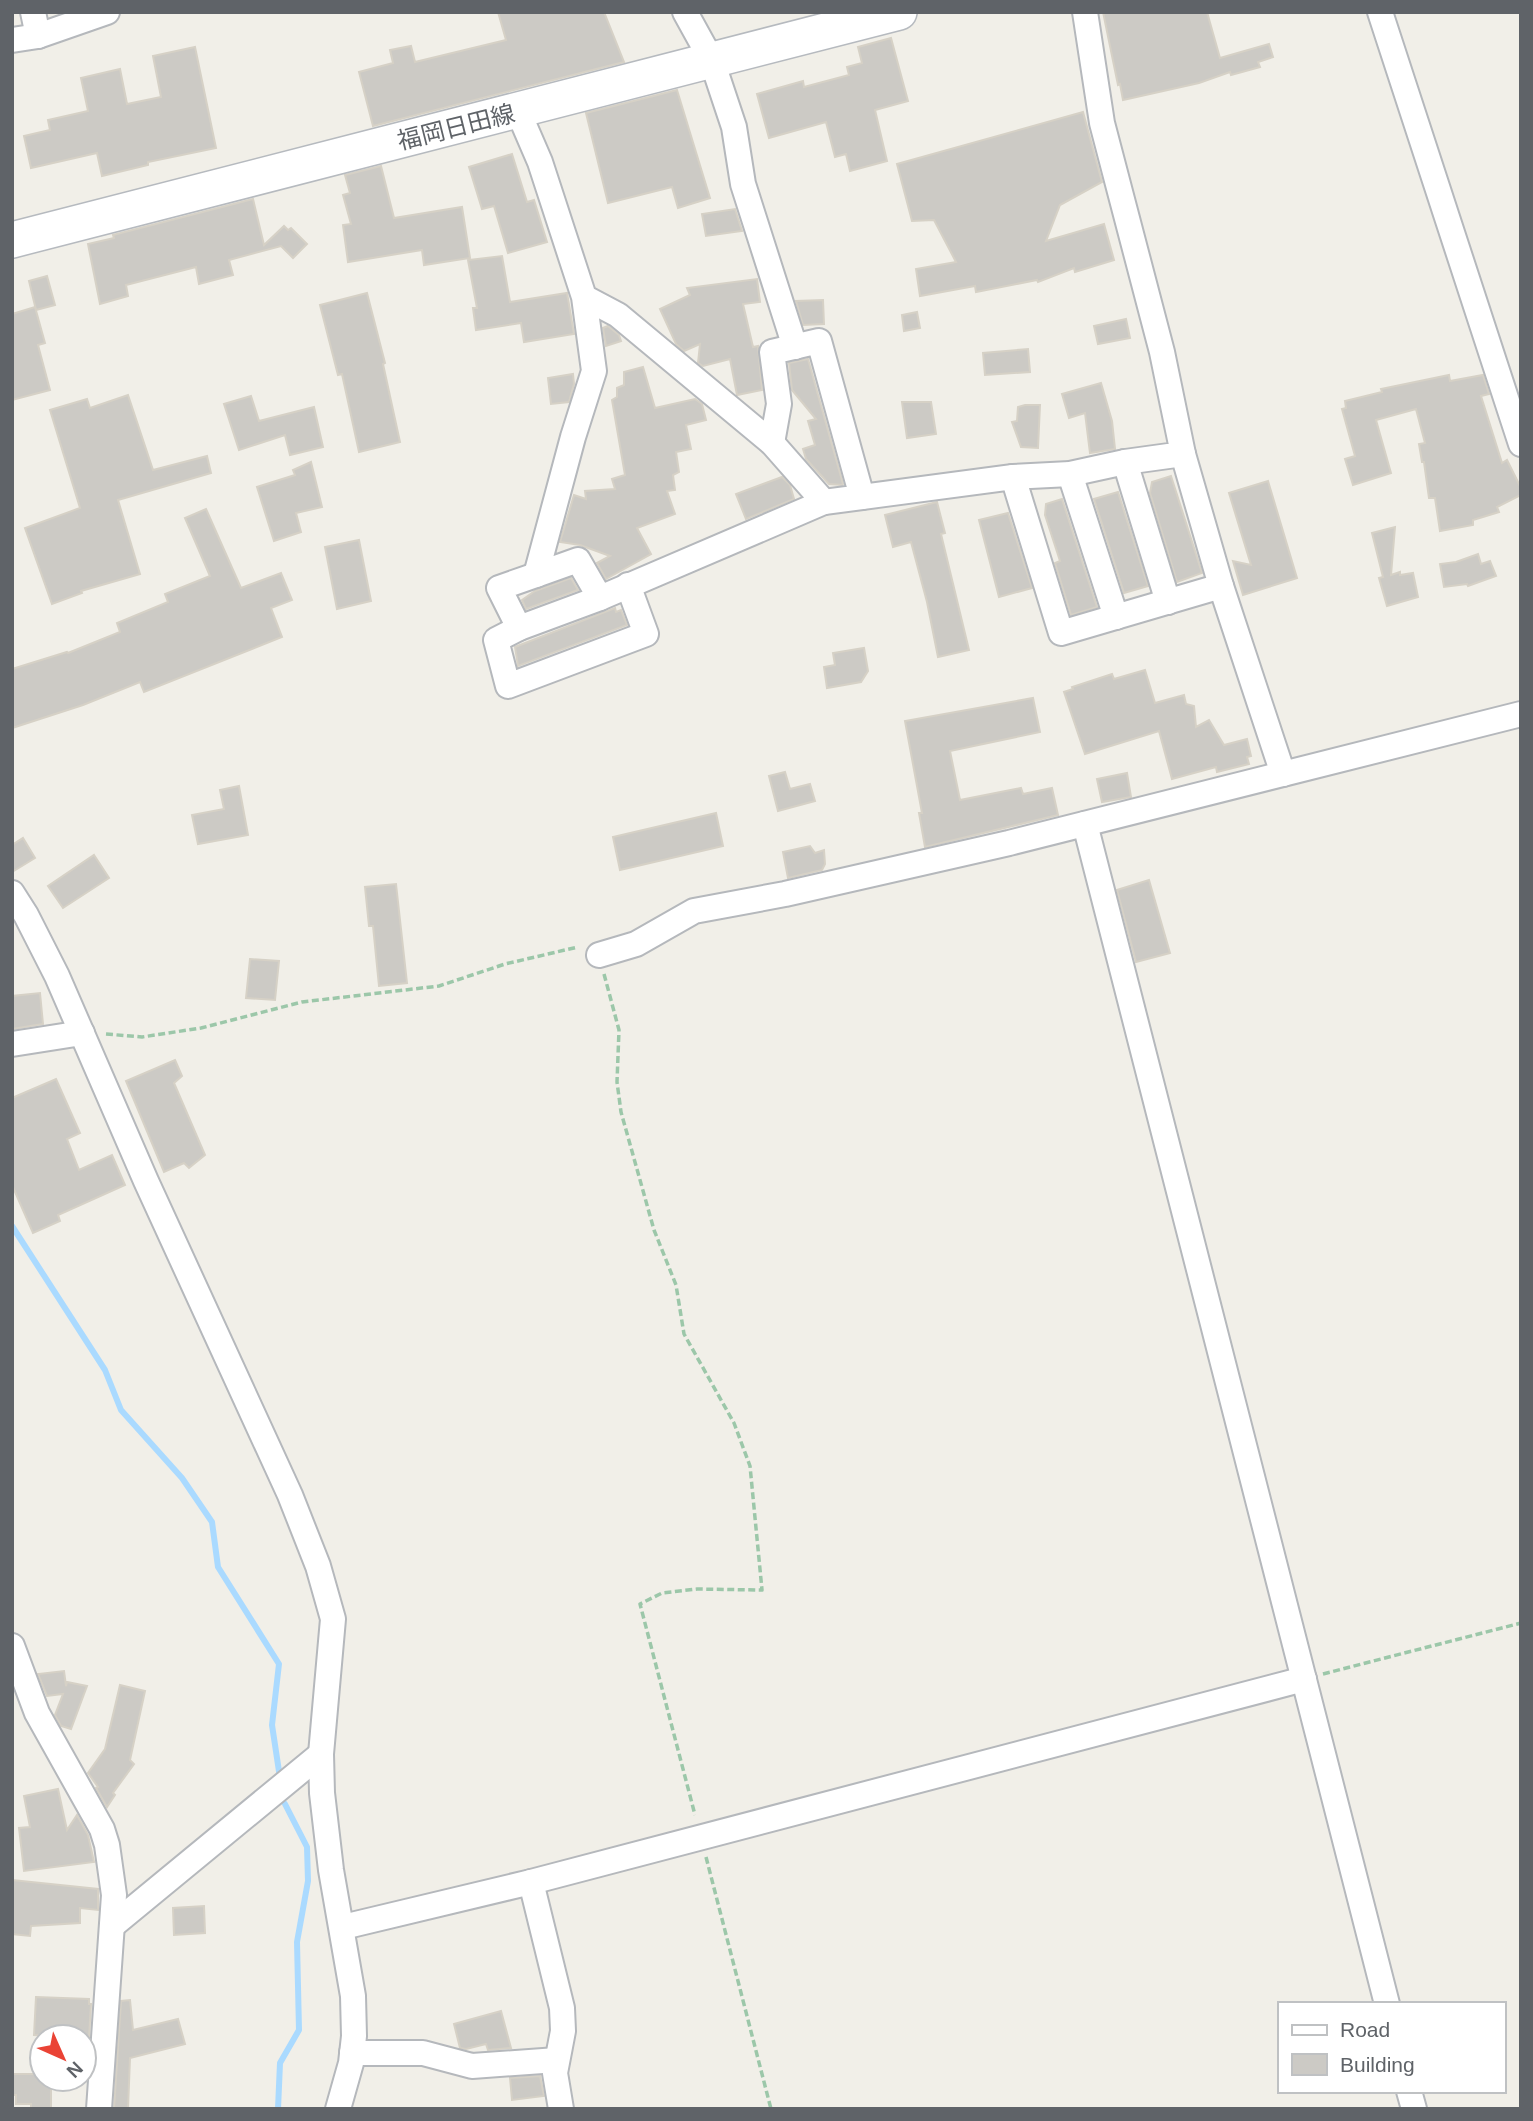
<svg xmlns="http://www.w3.org/2000/svg" width="1533" height="2121" viewBox="0 0 1533 2121" font-family="Helvetica,'Noto Sans JP',sans-serif">
<style>
.lines{fill:none;stroke-linecap:round;stroke-linejoin:round}
.stream{stroke:#aadaff;stroke-width:6}
.building{fill:#cccac5;stroke:#d6d1c6;stroke-width:2}
.minor-casing{stroke:#b5b8bc;stroke-width:28}
.secondary-casing{stroke:#b6babf;stroke-width:38}
.path{stroke:#9cc7a9;stroke-width:3.5;stroke-dasharray:7 3.5;stroke-linecap:butt}
.minor{stroke:#fff;stroke-width:24}
.secondary{stroke:#fff;stroke-width:35}
.labels{text-anchor:middle;dominant-baseline:central;stroke-width:5;stroke-linejoin:round;paint-order:stroke}
.street-label{font-size:24px;fill:#5f6368;stroke:#fff}
</style>
<rect width="100%" height="100%" fill="#f1efe8"/>
<g class="lines">
<!-- stream -->
<g class="stream">
<polyline points="12,1226 105,1370 121,1410 182,1478 212,1522 218,1567 279,1664 272,1725 280,1778"/>
<polyline points="278,2109 280,2063 299,2030 297,1942 308,1881 307,1847 285,1804"/>
</g>
</g>
<!-- building -->
<g class="building">
<polygon points="498,12 604,12 624,62 373,126 359,72 393,63 390,50 411,46 415,62 506,40"/>
<polygon points="1103,12 1207,12 1220,58 1269,44 1273,57 1258,62 1260,67 1231,75 1230,72 1199,83 1123,100 1120,84 1118,85"/>
<polygon points="891,38 908,101 875,110 887,161 850,171 846,154 835,157 826,122 769,138 757,94 803,81 804,87 849,75 847,67 862,63 858,47"/>
<polygon points="195,47 216,148 148,162 148,165 102,176 97,153 31,168 24,136 50,130 48,120 88,111 81,78 120,69 127,104 161,97 153,56"/>
<polygon points="677,90 710,198 678,208 672,187 608,203 586,113"/>
<polygon points="1083,112 1102,182 1060,205 1046,241 1104,224 1114,260 1075,272 1074,268 1038,282 1037,280 976,292 975,286 920,296 916,269 956,262 934,220 912,221 897,164"/>
<polygon points="512,154 527,202 534,200 547,242 508,253 494,206 482,209 469,167"/>
<polygon points="381,166 394,218 462,207 470,258 424,265 422,250 348,262 343,225 351,224 343,195 350,193 345,175"/>
<polygon points="253,199 264,245 284,226 288,230 291,228 307,244 293,258 281,246 229,260 233,275 199,284 196,267 126,285 128,296 100,304 88,244 114,238 113,235"/>
<polygon points="735,209 742,231 706,236 702,214"/>
<polygon points="502,256 510,302 567,293 574,334 524,342 521,323 476,330 473,308 477,308 468,260"/>
<polygon points="47,276 55,305 36,310 29,281"/>
<polygon points="757,279 760,302 743,304 753,347 758,346 762,390 737,395 730,359 703,366 698,363 700,344 684,351 676,344 660,309 690,295 687,288"/>
<polygon points="367,293 385,363 383,364 400,442 359,452 342,374 338,375 320,305"/>
<polygon points="823,300 824,324 803,325 796,301"/>
<polygon points="35,307 45,343 38,345 50,390 12,400 12,314"/>
<polygon points="917,312 920,328 904,331 902,315"/>
<polygon points="1126,319 1130,338 1098,344 1094,326"/>
<polygon points="608,326 619,335 621,341 606,346 603,328"/>
<polygon points="1028,349 1030,372 985,375 983,353"/>
<polygon points="808,359 843,484 842,485 829,484 806,459 803,449 815,445 808,421 816,419 792,390 789,363"/>
<polygon points="643,367 655,408 695,399 702,404 706,420 686,425 691,449 676,452 679,472 673,475 675,490 667,491 675,514 637,528 651,554 606,579 597,563 610,556 580,545 560,542 574,495 586,499 585,491 615,489 612,479 625,475 612,400 617,397 617,388 624,385 624,372"/>
<polygon points="573,374 574,384 569,402 551,404 548,378"/>
<polygon points="1449,375 1450,381 1483,375 1489,394 1481,396 1502,463 1507,460 1521,488 1521,495 1497,507 1499,512 1473,520 1473,525 1440,531 1435,498 1429,498 1424,462 1422,462 1419,444 1425,443 1416,409 1376,420 1391,473 1353,485 1345,459 1355,456 1342,409 1346,408 1345,401 1382,392 1381,389"/>
<polygon points="1101,383 1112,421 1115,449 1090,453 1085,413 1069,418 1062,394"/>
<polygon points="128,395 153,470 207,456 211,473 118,500 140,574 81,591 82,593 52,604 25,528 80,508 50,410 87,399 90,408"/>
<polygon points="251,396 259,421 314,407 323,447 290,455 285,435 239,450 224,404"/>
<polygon points="902,402 931,402 936,434 907,438"/>
<polygon points="1025,405 1040,405 1038,448 1021,447 1012,422 1017,421 1018,407"/>
<polygon points="311,462 322,507 296,513 301,532 274,541 257,487 295,475 293,470"/>
<polygon points="1171,476 1202,573 1177,582 1150,493 1152,482"/>
<polygon points="782,477 790,485 794,499 746,519 736,494"/>
<polygon points="1268,481 1297,578 1243,595 1233,561 1251,565 1229,493"/>
<polygon points="1118,492 1148,586 1124,593 1094,499"/>
<polygon points="1062,499 1097,607 1071,615 1055,563 1060,561 1045,515 1046,504"/>
<polygon points="937,502 945,533 941,534 969,650 938,657 927,602 911,542 893,547 885,515"/>
<polygon points="206,509 241,588 281,573 292,600 271,608 282,637 144,692 140,682 83,705 12,728 12,669 67,652 68,653 120,632 117,623 168,602 165,594 210,576 185,518"/>
<polygon points="1008,513 1032,588 999,597 979,520"/>
<polygon points="1395,527 1391,575 1400,572 1400,575 1413,573 1418,597 1387,606 1379,578 1383,577 1372,533"/>
<polygon points="359,540 371,601 337,609 325,547"/>
<polygon points="1478,554 1481,564 1490,561 1496,576 1468,586 1467,584 1444,587 1440,564 1456,562"/>
<polygon points="571,578 578,590 526,609 522,600 535,591"/>
<polygon points="615,608 616,612 621,610 627,625 518,666 515,647"/>
<polygon points="864,648 868,671 861,682 827,688 824,667 835,665 833,653"/>
<polygon points="1145,670 1155,703 1184,695 1186,704 1194,706 1196,727 1209,720 1224,745 1247,739 1251,756 1247,757 1249,764 1217,772 1216,767 1172,779 1159,731 1085,754 1064,692 1073,689 1072,687 1112,674 1114,679"/>
<polygon points="1033,698 1040,732 950,751 960,800 1021,788 1023,794 1052,788 1058,815 925,847 919,813 922,813 905,721"/>
<polygon points="785,772 790,789 810,784 815,801 778,811 769,776"/>
<polygon points="1127,773 1131,797 1102,802 1097,779"/>
<polygon points="239,786 248,835 198,844 192,815 224,809 220,790"/>
<polygon points="716,813 723,846 620,870 613,837"/>
<polygon points="23,838 35,858 12,872 12,845"/>
<polygon points="810,846 815,853 824,850 825,864 822,870 788,878 783,852"/>
<polygon points="94,855 109,878 63,908 48,886"/>
<polygon points="1149,880 1170,953 1136,962 1117,890"/>
<polygon points="396,884 407,983 379,986 373,926 369,926 365,887"/>
<polygon points="250,959 279,961 275,1000 246,998"/>
<polygon points="40,993 43,1024 12,1029 12,996"/>
<polygon points="175,1060 182,1076 174,1083 205,1155 189,1168 184,1163 164,1172 126,1081"/>
<polygon points="56,1079 80,1133 67,1139 79,1170 112,1155 125,1185 58,1215 60,1221 33,1233 12,1185 12,1098"/>
<polygon points="64,1671 66,1686 67,1682 87,1686 71,1729 61,1726 55,1715 63,1694 47,1696 38,1674"/>
<polygon points="120,1685 145,1691 130,1760 134,1764 113,1793 115,1795 107,1807 96,1788 98,1787 88,1773 105,1749"/>
<polygon points="58,1789 67,1830 77,1815 88,1835 94,1862 24,1871 19,1828 30,1827 24,1796"/>
<polygon points="12,1880 98,1889 98,1910 80,1908 80,1923 31,1926 30,1936 12,1934"/>
<polygon points="204,1906 205,1933 174,1935 173,1908"/>
<polygon points="36,1997 89,1999 89,2004 91,2004 89,2038 34,2035"/>
<polygon points="130,2000 133,2030 178,2019 185,2044 130,2058 128,2109 114,2109 121,2001"/>
<polygon points="501,2011 511,2048 488,2050 486,2044 466,2049 460,2048 454,2024"/>
<polygon points="12,2074 42,2074 42,2079 51,2079 51,2109 31,2109 31,2104 16,2104 16,2095 12,2095"/>
<polygon points="540,2076 544,2096 512,2100 510,2078"/>
</g>
<g class="lines">
<defs>
<g id="minor">
<polyline points="33,12 38,36"/>
<polyline points="685,12 712,61 734,127 743,184 795,347"/>
<polyline points="1380,12 1521,444"/>
<polyline points="12,40 38,36 107,12"/>
<polyline points="518,111 540,162 584,297 618,315 772,443 824,502 600,598 578,560 536,575 573,437 594,371 584,297"/>
<polyline points="772,443 779,404 772,352 819,341 862,497 824,502"/>
<polyline points="1125,462 1168,602"/>
<polyline points="1070,474 1116,617"/>
<polyline points="1013,477 1061,633 1221,586 1183,454"/>
<polyline points="862,497 1013,477 1070,474 1125,462 1183,454 1162,352 1102,123 1085,12"/>
<polyline points="1221,586 1283,774"/>
<polyline points="600,598 519,628 496,640 508,686 646,634 628,585"/>
<polyline points="519,628 499,588 536,575"/>
<polyline points="1085,824 1387,2004"/>
<polyline points="12,893 26,915 57,976 146,1181 290,1495 318,1566 333,1619 321,1754 322,1793 331,1870 353,1996 354,2036 351,2063 338,2109"/>
<polyline points="599,955 636,944 694,911 785,894 1009,843 1521,714"/>
<polyline points="12,1044 82,1033"/>
<polyline points="12,1646 37,1713 102,1829 107,1845 114,1895 99,2109"/>
<polyline points="531,1882 562,2008 563,2031 555,2073 561,2109"/>
<polyline points="112,1926 321,1754"/>
<polyline points="343,1927 531,1882 1304,1679"/>
<polyline points="352,2053 423,2053 472,2066 557,2060"/>
<polyline points="1409,2091 1414,2109"/>
</g>
<polyline id="secondary" points="12,240 899,12"/>
</defs>
<!-- minor casing -->
<use href="#minor" class="minor-casing"/>
<!-- secondary casing -->
<use href="#secondary" class="secondary-casing"/>
<!-- path -->
<g class="path">
<polyline points="604,974 619,1030 617,1082 621,1112 654,1230 676,1285 684,1334 734,1423 750,1466 762,1590 697,1589 662,1593 640,1604 695,1815"/>
<polyline points="106,1034 142,1037 201,1028 302,1002 439,986 505,964 578,947"/>
<polyline points="1323,1674 1521,1623"/>
<polyline points="706,1857 771,2109"/>
</g>
<!-- minor -->
<use href="#minor" class="minor"/>
<!-- secondary -->
<use href="#secondary" class="secondary"/>
</g>
<g class="labels">
<!-- street labels -->
<g class="street-label">
<text transform="translate(456 127) rotate(-14)">福岡日田線</text>
</g>
</g>
<!-- border -->
<rect width="1533" height="2121" fill="none" stroke="#5f6368" stroke-width="28"/>
<!-- legend -->
<rect x="1278" y="2002" width="228" height="91" fill="#ffffff" stroke="#bfc1c3" stroke-width="2"/>
<rect x="1292" y="2025" width="35" height="10" fill="#ffffff" stroke="#bfc1c3" stroke-width="2"/>
<text x="1340" y="2037" font-size="21" fill="#5f6368">Road</text>
<rect x="1292" y="2054" width="35" height="21" fill="#cccac5" stroke="#bfc1c3" stroke-width="2"/>
<text x="1340" y="2072" font-size="21" fill="#5f6368">Building</text>
<!-- north arrow -->
<g transform="translate(63 2058) rotate(135)"><circle r="33" fill="#ffffff" stroke="#bfc1c3" stroke-width="2"/>
<path d="M0-5L12 26L0 18L-12 26Z" fill="#ea4335"/>
<text y="-10" font-size="19" font-weight="bold" text-anchor="middle" fill="#5f6368">N</text>
</g>
</svg>
